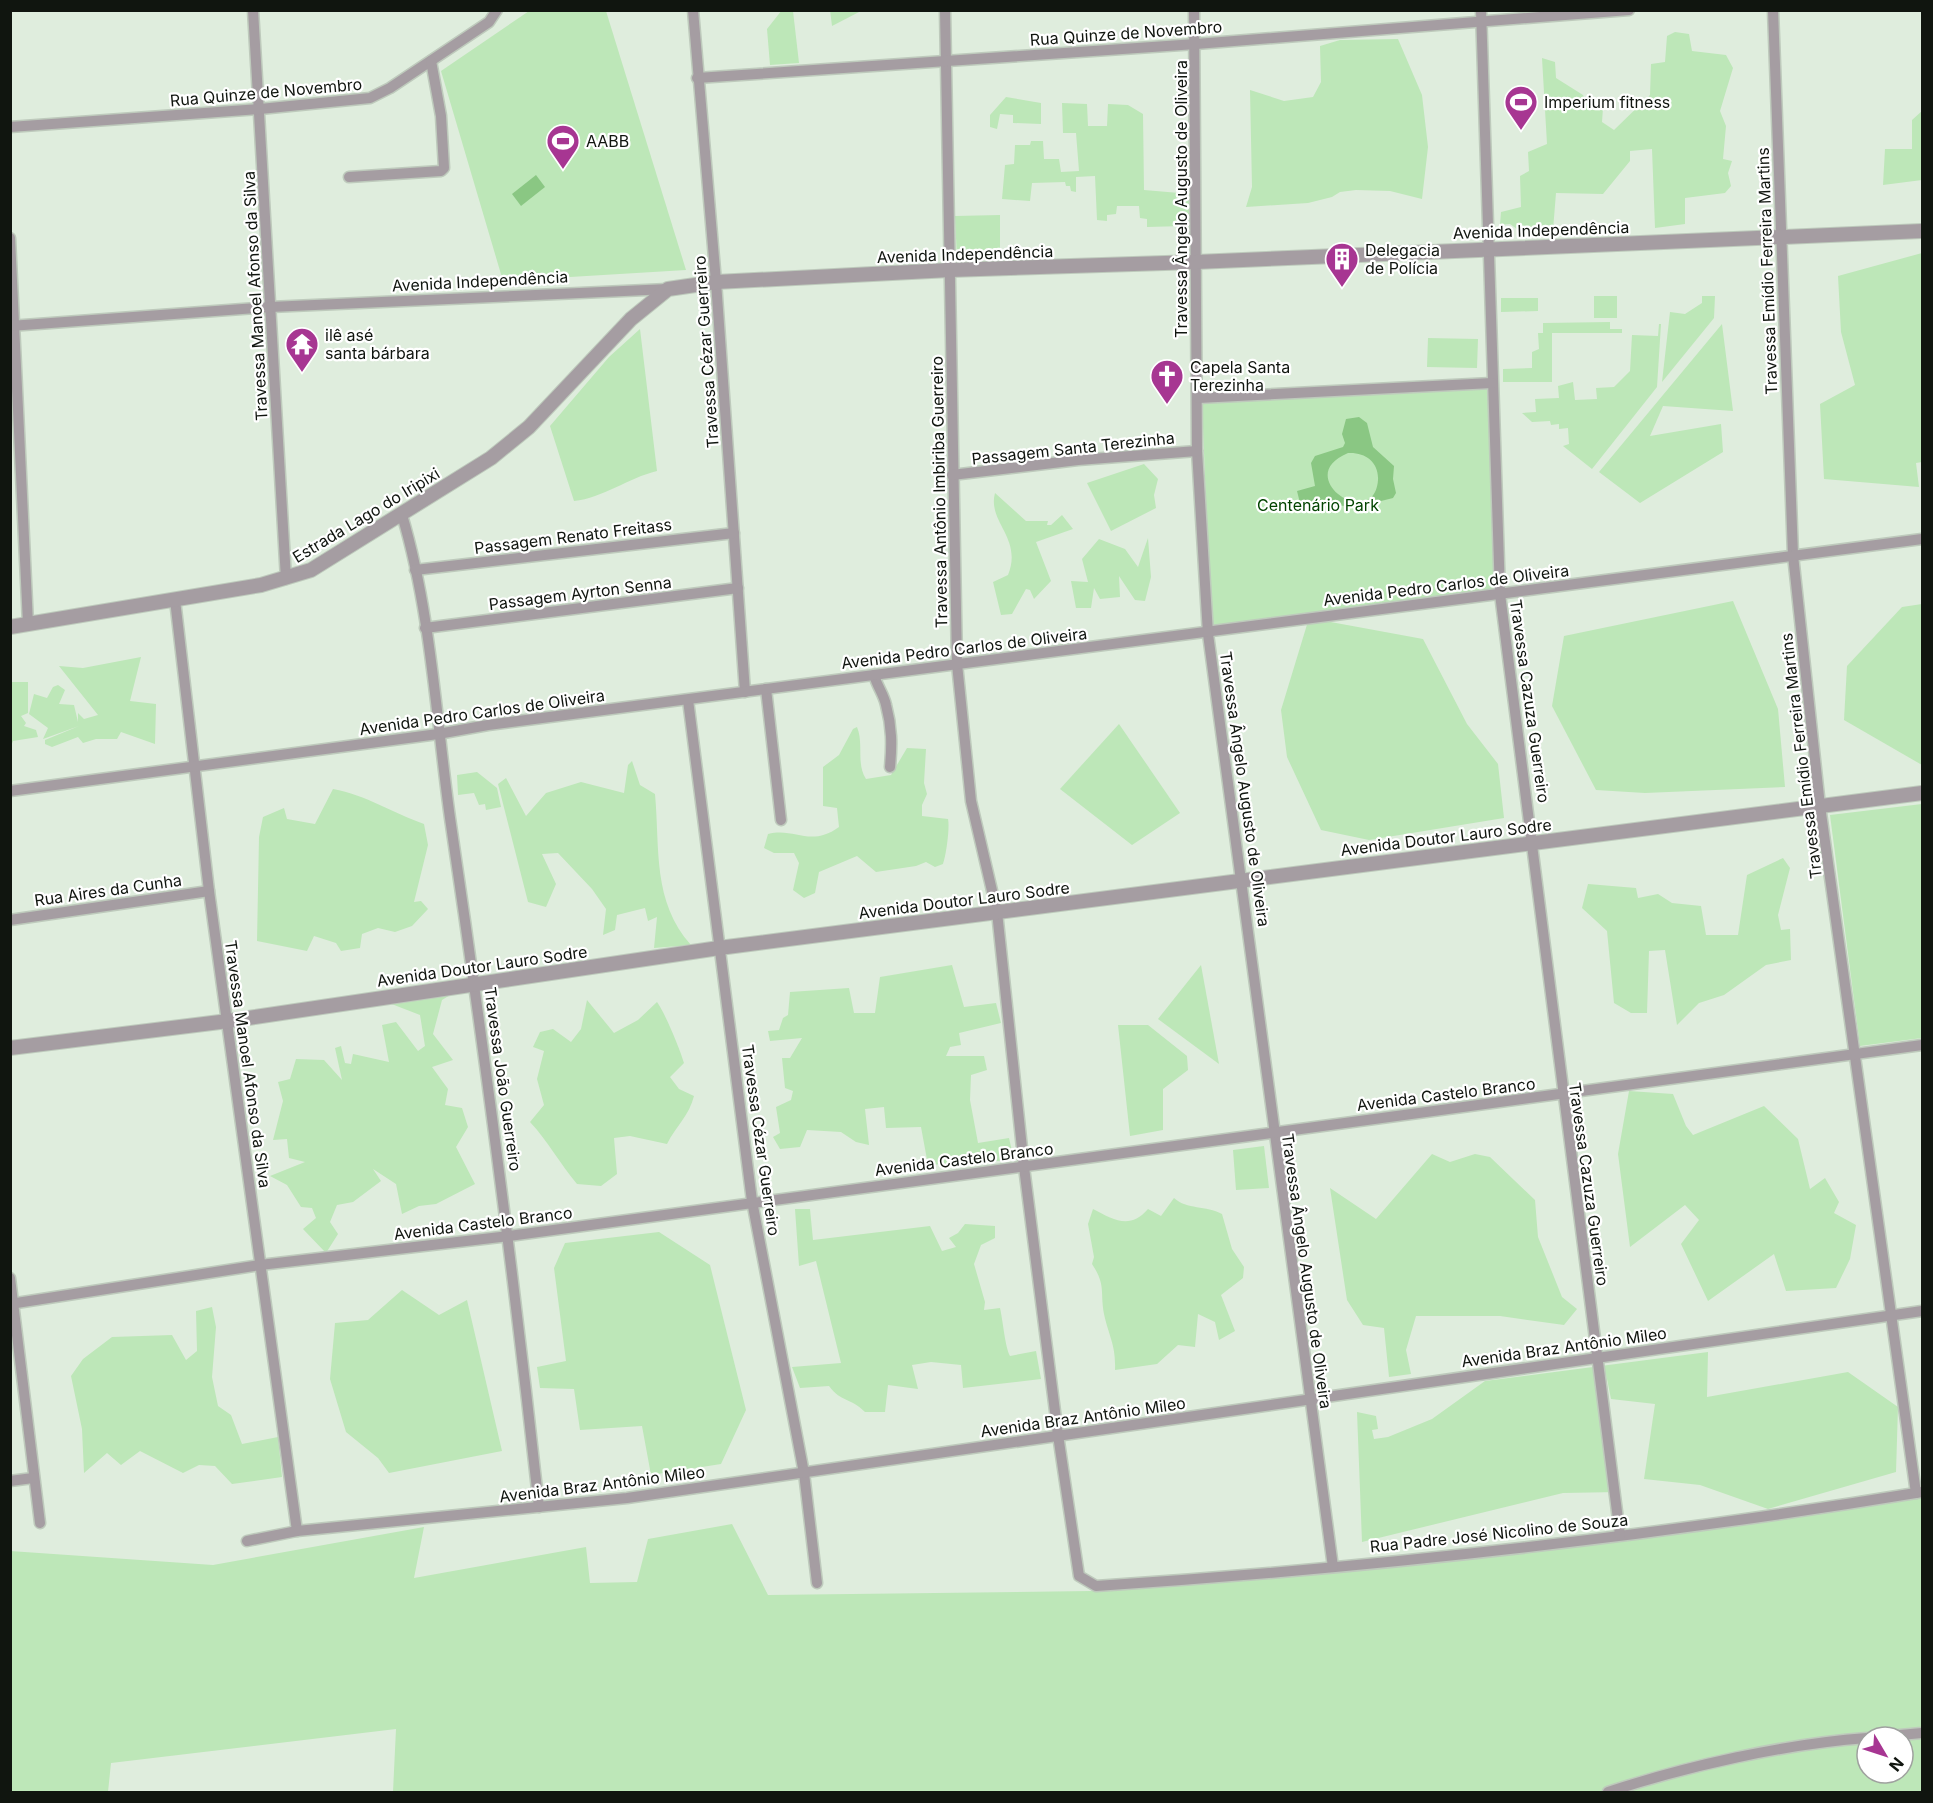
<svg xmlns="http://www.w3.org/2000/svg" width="1933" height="1803" viewBox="0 0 1933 1803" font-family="Inter,sans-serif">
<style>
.green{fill:#bde7b8;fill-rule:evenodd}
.water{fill:#8ac783;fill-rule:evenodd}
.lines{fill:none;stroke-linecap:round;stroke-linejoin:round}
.minor-casing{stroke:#becabc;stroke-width:13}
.tertiary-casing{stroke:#becabc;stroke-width:16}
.minor{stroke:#a59da2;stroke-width:10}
.tertiary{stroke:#a59da2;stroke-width:14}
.labels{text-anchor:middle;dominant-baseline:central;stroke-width:4.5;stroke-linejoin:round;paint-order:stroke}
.street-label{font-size:16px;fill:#10150f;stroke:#fff}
.poi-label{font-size:16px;fill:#10150f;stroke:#fff;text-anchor:start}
.park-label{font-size:16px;fill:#024400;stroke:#fff}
</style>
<rect width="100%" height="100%" fill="#dfeddd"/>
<!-- green -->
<g class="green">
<polygon points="782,10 793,11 799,63 770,65 767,29"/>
<polygon points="830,10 861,10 861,11 832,26"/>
<polygon points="529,11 606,11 686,270 503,281 441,71"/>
<polygon points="1675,32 1689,34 1692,51 1726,55 1733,68 1720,111 1726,126 1723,159 1732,161 1728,173 1731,186 1725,193 1685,198 1685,224 1655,228 1652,149 1630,151 1630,161 1603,194 1556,193 1553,230 1521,232 1510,224 1500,225 1501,212 1521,207 1520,176 1529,171 1528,152 1547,144 1542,58 1555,62 1556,78 1583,95 1590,109 1603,108 1602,122 1614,130 1650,95 1651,64 1665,62 1667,36"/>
<polygon points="1398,39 1422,95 1428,147 1422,199 1390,191 1356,190 1340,192 1332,197 1308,203 1246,207 1252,187 1250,90 1284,101 1313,97 1321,82 1320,46 1340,40"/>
<polygon points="1006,97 1041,103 1041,124 1013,123 1013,115 1000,114 997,129 990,127 990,115"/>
<polygon points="1062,103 1087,104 1088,126 1107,126 1108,104 1128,105 1143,114 1144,190 1191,194 1194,228 1184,239 1184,226 1147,227 1147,219 1140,218 1139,206 1117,206 1116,214 1107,215 1107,221 1097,220 1095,176 1076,177 1076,192 1071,191 1070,186 1066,186 1065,182 1032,183 1030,201 1002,199 1005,165 1014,164 1015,145 1030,145 1031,141 1043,141 1044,159 1059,159 1061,172 1079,171 1076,133 1063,133"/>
<polygon points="1922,111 1922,180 1883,185 1885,149 1912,149 1912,120"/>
<polygon points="1000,215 1000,258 957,259 955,216"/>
<polygon points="1922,253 1922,462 1916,463 1919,487 1824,479 1820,404 1855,385 1841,332 1838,276"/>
<rect x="1594" y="296" width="23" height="22"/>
<polygon points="1702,296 1715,296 1714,318 1662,382 1670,312 1685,314 1702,303"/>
<polygon points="1501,298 1538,298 1538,311 1501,312"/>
<polygon points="1610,322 1610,329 1622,329 1622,333 1552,333 1552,382 1503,382 1503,369 1532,368 1532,352 1539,349 1538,333 1543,333 1543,323"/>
<polygon points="1659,324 1661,324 1657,387 1592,469 1563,446 1569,444 1568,428 1559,429 1559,424 1551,425 1550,421 1532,422 1522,413 1536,412 1535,399 1559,398 1558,386 1573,382 1575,400 1597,399 1596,388 1614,387 1630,371 1632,335 1658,336"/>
<polygon points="1722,324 1733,411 1663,406 1650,436 1721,424 1723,452 1640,503 1599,472"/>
<path d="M640 329 657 471C628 478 603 498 574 501L550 426 609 357Z"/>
<polygon points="1428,338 1478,339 1477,368 1427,367"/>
<polygon points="1489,387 1495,589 1211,629 1202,402"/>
<polygon points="1144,464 1158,479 1154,495 1156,508 1111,531 1087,483"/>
<path d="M995 493 1026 521H1048L1047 525H1051L1062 515 1073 529 1036 542 1051 581 1034 599 1030 590 1026 589 1012 614 1001 615 993 582 1008 575C1023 538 987 522 995 493Z"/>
<polygon points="1148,538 1151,577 1145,601 1135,600 1119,576 1120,597 1100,599 1094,588 1091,608 1076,608 1071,581 1088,582 1082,559 1099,539 1125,549 1138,567"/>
<polygon points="1733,601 1778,709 1785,787 1645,793 1596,790 1552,706 1564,636"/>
<polygon points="1922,604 1922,765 1844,720 1847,666 1902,607"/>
<polygon points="1309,618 1423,639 1467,724 1498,764 1504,818 1369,840 1321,830 1287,757 1281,710"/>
<polygon points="141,657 130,701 156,704 155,744 121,732 117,739 96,739 83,743 78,737 52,747 45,744 45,740 79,726 43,739 48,728 29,714 34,694 47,698 53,687 58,685 65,690 59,704 74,705 78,722 78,713 84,719 98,715 59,666 83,668"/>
<polygon points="11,682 28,682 28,713 21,716 26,723 24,726 36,730 38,737 13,741 11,746"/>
<polygon points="1119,724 1180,813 1132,845 1060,789"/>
<path d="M857 727C864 744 856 764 866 779L891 775 907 748 926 749 924 783 927 794 922 805V816L948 819C950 828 946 856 943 864L935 867 926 862 916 866 876 872 857 856 819 872 815 893 804 898 793 890 799 863 794 853H774L764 848 768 834C795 827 810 848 839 827L837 808 823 806V767L839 755 853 729Z"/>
<path d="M632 761 640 785 655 794C660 849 652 901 691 945L654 948 657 917 648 921 645 908 617 915 615 930 603 935 606 909 592 889 558 853 542 854 556 884 546 907 528 902 498 784 506 778 526 816 546 793 581 782 624 793 628 765Z"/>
<polygon points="477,772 497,788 501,807 486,810 485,804 479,805 474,793 458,795 457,775"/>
<path d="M333 789C366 795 393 813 424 824L428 845 414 902 421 901 428 909 412 926 395 932 378 928 362 934 360 948 341 951 336 943 314 936 307 951 257 941 259 837 263 817 284 808 287 819 315 824Z"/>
<polygon points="1922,804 1922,1038 1860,1046 1830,815"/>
<polygon points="1783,858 1790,868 1778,915 1781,930 1790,929 1791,960 1766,965 1724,995 1699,1003 1677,1025 1665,950 1649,951 1647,1013 1631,1013 1614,1003 1607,931 1582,908 1588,884 1636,888 1638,898 1658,894 1672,903 1701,906 1706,935 1738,935 1747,875"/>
<polygon points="952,965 964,1007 996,1003 1001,1023 959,1033 961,1045 950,1047 946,1056 984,1056 987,1070 971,1075 970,1100 978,1143 1009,1138 1014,1160 928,1165 921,1127 886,1128 884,1107 865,1109 869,1145 856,1142 841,1132 807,1130 800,1147 780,1149 773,1137 780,1133 776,1107 791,1100 793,1091 785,1088 782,1058 790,1058 802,1038 770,1041 768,1031 779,1030 783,1018 788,1015 790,992 849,988 854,1013 875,1013 880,977"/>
<polygon points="1201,965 1219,1064 1158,1019"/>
<polygon points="455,992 442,1000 433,1034 453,1060 432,1067 448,1089 445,1105 462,1108 468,1127 456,1147 475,1184 436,1204 419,1206 402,1214 396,1184 373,1169 381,1181 353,1202 337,1205 330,1222 338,1234 326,1253 303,1229 316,1218 312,1208 301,1207 287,1185 270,1176 305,1162 289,1158 287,1139 273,1140 283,1101 278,1082 290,1079 296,1059 324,1060 342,1080 335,1048 341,1046 345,1063 351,1064 353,1054 389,1062 382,1025 396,1022 418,1051 425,1046 420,1015 389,1003"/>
<path d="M587 1000 614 1033 638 1020 657 1002C665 1013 680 1049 684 1063L670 1077 679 1089 694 1096C689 1116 676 1126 667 1144L630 1136 614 1138 617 1174 601 1186 577 1184C560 1164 548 1141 530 1122L544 1105 537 1079 544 1051 533 1047 540 1032 553 1029 571 1042 581 1029Z"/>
<polygon points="1118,1025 1148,1025 1187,1056 1188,1070 1163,1089 1163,1130 1130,1136"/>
<polygon points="1629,1091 1673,1094 1686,1126 1693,1135 1764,1106 1798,1139 1810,1189 1825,1178 1839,1202 1834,1213 1856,1225 1850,1259 1836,1288 1786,1291 1774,1254 1708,1301 1681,1244 1699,1220 1685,1205 1630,1247 1618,1154"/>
<polygon points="1264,1146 1269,1188 1236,1190 1233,1150"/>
<polygon points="1432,1154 1450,1162 1475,1154 1490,1157 1535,1200 1538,1237 1562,1297 1577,1309 1564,1325 1500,1316 1416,1316 1406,1350 1411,1374 1389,1377 1384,1328 1363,1325 1347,1300 1330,1188 1376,1219"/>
<path d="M1174 1198C1187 1210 1206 1205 1222 1214L1232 1249 1244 1267 1243 1278 1221 1295 1235 1331 1219 1340 1215 1322 1198 1314 1195 1347 1178 1345 1157 1364 1115 1370C1116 1345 1109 1337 1104 1314 1100 1291 1106 1285 1092 1264L1094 1257 1088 1224 1093 1209C1114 1220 1130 1230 1148 1209L1161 1216Z"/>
<path d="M795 1209H810L813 1240 930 1226 942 1251 956 1247 949 1238 958 1233 965 1224 995 1226V1238L981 1245 974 1264 985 1302 984 1310 1000 1308C1003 1321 1005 1347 1010 1356L1036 1351 1041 1379 963 1388 961 1365 931 1362 912 1365 918 1389 888 1385 885 1412H865C850 1397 842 1403 829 1386L800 1388 792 1367 841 1363 816 1261 799 1266Z"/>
<polygon points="659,1232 710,1265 746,1410 721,1464 651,1475 642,1426 580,1430 574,1389 540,1388 537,1367 566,1361 554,1268 565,1243"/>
<polygon points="402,1290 439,1315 467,1300 502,1451 389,1473 378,1458 346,1432 330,1379 335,1323 368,1320"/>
<polygon points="212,1307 216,1327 212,1377 218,1406 231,1415 242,1444 278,1437 282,1477 232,1484 215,1466 199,1465 183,1473 140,1451 121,1465 107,1453 84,1473 82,1429 71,1376 83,1359 112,1337 172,1335 186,1360 197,1351 196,1311"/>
<polygon points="1708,1352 1707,1397 1848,1372 1898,1407 1896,1472 1768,1509 1700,1485 1644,1479 1655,1404 1611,1399 1606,1374 1619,1492 1563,1493 1362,1542 1357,1412 1376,1416 1378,1429 1372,1430 1374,1439 1388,1437 1432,1419 1485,1381"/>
<path d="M1922 1497V1792H393L396 1729 111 1763 108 1792H11L10 1551 213 1565 424 1527 414 1578 586 1547 590 1583 637 1582 648 1539 732 1524 768 1595 1091 1591 1334 1572ZM1867 1737H1903V1773H1867Z"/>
</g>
<!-- water -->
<g class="water">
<polygon points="536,175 545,187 521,206 512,194"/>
<path d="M1359 417 1367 423 1373 447 1394 466 1393 479 1396 493 1393 498 1369 504 1356 513 1354 507 1326 504 1321 500 1301 507 1297 491 1315 486 1311 463 1315 456 1343 447 1345 443 1342 434 1346 419ZM1348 453C1365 452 1379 462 1378 480 1374 533 1290 477 1348 453Z"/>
</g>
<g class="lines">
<defs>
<g id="minor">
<polyline points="253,10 286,579"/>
<polyline points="693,10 716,282 745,692"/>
<path d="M945 10 957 664 971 801 997 912 1024 1167 1058 1435 1079 1576 1096 1586C1372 1568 1649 1537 1922 1492"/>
<polyline points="1194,10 1197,451 1208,634 1333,1567"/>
<polyline points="1481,10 1500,594 1620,1535"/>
<polyline points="1773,10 1793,555 1820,806 1916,1493"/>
<polyline points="697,78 1196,44 1629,10"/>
<polyline points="10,127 260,109 370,98 390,88 489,22 497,10"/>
<polyline points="349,177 441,171 444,168 441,116 431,61"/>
<polyline points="10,238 28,624"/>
<polyline points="10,326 270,307 668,289"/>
<polyline points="1198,398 1492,383"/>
<polyline points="952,475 1078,460 1197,451"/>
<path d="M402 515C431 612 436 718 450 818 484 1047 514 1277 539 1507"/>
<polyline points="415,570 734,533"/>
<polyline points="175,600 209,891 297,1531"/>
<polyline points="425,628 738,588"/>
<path d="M874 675C877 686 884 695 886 705 892 727 892 745 890 767"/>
<polyline points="766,689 781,820"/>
<polyline points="688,700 752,1201 804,1473 817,1583"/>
<polyline points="10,791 438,734 488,725 1922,539"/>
<polyline points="10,920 209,891"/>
<polyline points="10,1278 40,1523"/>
<polyline points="10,1304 260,1265 509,1236 1922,1045"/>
<polyline points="10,1481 33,1478"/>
<polyline points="247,1541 297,1531 627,1498 1922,1311"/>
<polyline points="1878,1737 1922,1733"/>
<path d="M1608 1792C1687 1766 1784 1744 1867 1738"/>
</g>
<g id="tertiary">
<polyline points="10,627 261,585 311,570 491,458 529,427 631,319 668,289 716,282 950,270 1196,262 1922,231"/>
<polyline points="10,1048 228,1021 719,948 1922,793"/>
</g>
</defs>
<!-- minor casing -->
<use href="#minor" class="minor-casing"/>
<!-- tertiary casing -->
<use href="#tertiary" class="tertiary-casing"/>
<!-- minor -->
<use href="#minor" class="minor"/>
<!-- tertiary -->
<use href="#tertiary" class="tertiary"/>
</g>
<!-- icons -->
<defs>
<symbol id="stadium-pin" viewBox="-11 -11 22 30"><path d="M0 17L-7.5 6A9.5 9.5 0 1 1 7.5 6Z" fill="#a73692" stroke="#fff"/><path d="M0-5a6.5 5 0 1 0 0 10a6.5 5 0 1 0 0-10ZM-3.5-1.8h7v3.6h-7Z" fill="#fff"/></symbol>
<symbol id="building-pin" viewBox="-11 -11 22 30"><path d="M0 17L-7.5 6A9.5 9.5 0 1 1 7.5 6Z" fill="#a73692" stroke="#fff"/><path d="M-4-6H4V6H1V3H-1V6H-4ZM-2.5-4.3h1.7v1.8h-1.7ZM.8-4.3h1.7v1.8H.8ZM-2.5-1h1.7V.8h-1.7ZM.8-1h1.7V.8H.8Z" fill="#fff"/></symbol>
<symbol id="temple-pin" viewBox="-11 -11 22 30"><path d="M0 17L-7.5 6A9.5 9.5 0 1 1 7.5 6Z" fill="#a73692" stroke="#fff"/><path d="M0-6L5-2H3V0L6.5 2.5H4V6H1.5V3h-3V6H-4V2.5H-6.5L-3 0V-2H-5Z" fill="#fff"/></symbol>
<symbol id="church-pin" viewBox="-11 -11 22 30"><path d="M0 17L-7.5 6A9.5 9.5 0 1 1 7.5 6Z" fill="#a73692" stroke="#fff"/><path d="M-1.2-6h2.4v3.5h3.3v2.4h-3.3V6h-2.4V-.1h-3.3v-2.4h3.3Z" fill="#fff"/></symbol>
</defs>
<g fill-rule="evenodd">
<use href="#stadium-pin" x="1502" y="83" width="38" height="52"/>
<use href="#stadium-pin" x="544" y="122" width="38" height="52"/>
<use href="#building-pin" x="1323" y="240" width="38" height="52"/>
<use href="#temple-pin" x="283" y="325" width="38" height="52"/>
<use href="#church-pin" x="1148" y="357" width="38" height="52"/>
</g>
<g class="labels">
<!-- street labels -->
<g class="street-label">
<text transform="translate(1126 33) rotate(-4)">Rua Quinze de Novembro</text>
<text transform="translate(266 92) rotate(-5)">Rua Quinze de Novembro</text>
<text transform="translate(1181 199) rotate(-90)">Travessa Ângelo Augusto de Oliveira</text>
<text transform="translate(1541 230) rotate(-2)">Avenida Independência</text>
<text transform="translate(965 254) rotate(-2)">Avenida Independência</text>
<text transform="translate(1767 271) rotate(-92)">Travessa Emídio Ferreira Martins</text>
<text transform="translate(480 281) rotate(-3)">Avenida Independência</text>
<text transform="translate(255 296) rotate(-93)">Travessa Manoel Afonso da Silva</text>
<text transform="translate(706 352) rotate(-94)">Travessa Cézar Guerreiro</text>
<text transform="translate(1073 448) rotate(-6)">Passagem Santa Terezinha</text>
<text transform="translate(939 492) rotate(-91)">Travessa Antônio Imbiriba Guerreiro</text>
<text transform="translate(366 515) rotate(-31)">Estrada Lago do Iripixi</text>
<text transform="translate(573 536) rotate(-7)">Passagem Renato Freitass</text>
<text transform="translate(1446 585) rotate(-7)">Avenida Pedro Carlos de Oliveira</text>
<text transform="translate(580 593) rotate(-7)">Passagem Ayrton Senna</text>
<text transform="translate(964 648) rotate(-7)">Avenida Pedro Carlos de Oliveira</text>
<text transform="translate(1530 701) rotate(82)">Travessa Cazuza Guerreiro</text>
<text transform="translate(482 712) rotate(-8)">Avenida Pedro Carlos de Oliveira</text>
<text transform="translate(1801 756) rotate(-97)">Travessa Emídio Ferreira Martins</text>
<text transform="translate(1245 789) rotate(82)">Travessa Ângelo Augusto de Oliveira</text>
<text transform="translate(1446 837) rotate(-7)">Avenida Doutor Lauro Sodre</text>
<text transform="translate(108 890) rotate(-8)">Rua Aires da Cunha</text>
<text transform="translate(964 900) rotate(-7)">Avenida Doutor Lauro Sodre</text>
<text transform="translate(482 966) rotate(-8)">Avenida Doutor Lauro Sodre</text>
<text transform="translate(248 1064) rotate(82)">Travessa Manoel Afonso da Silva</text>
<text transform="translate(503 1079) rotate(82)">Travessa João Guerreiro</text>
<text transform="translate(1446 1094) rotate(-7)">Avenida Castelo Branco</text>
<text transform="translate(761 1140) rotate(82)">Travessa Cézar Guerreiro</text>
<text transform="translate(964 1159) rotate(-7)">Avenida Castelo Branco</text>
<text transform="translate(1589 1184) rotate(82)">Travessa Cazuza Guerreiro</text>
<text transform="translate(483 1223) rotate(-7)">Avenida Castelo Branco</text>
<text transform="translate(1307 1271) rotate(82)">Travessa Ângelo Augusto de Oliveira</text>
<text transform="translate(1564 1347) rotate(-8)">Avenida Braz Antônio Mileo</text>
<text transform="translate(1083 1417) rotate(-8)">Avenida Braz Antônio Mileo</text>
<text transform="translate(602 1484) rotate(-7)">Avenida Braz Antônio Mileo</text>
<text transform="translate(1499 1533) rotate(-6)">Rua Padre José Nicolino de Souza</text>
</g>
<!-- poi labels -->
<g class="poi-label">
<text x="1544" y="102">Imperium fitness</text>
<text x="586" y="141">AABB</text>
<text x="1365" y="250">Delegacia<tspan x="1365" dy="18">de Polícia</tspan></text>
<text x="325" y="335">ilê asé<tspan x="325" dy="18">santa bárbara</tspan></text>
<text x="1190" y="367">Capela Santa<tspan x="1190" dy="18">Terezinha</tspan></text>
</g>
<!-- park labels -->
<g class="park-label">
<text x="1318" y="505">Centenário Park</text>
</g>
</g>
<!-- border -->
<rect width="1933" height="1803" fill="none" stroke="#10150f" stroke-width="24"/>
<!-- north arrow -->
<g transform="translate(1885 1755) rotate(129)"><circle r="28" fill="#ffffff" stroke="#9fa19f" stroke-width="1.5"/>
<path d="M0-4.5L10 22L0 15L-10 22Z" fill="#a73692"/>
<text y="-9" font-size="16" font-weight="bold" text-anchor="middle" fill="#10150f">N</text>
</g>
</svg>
